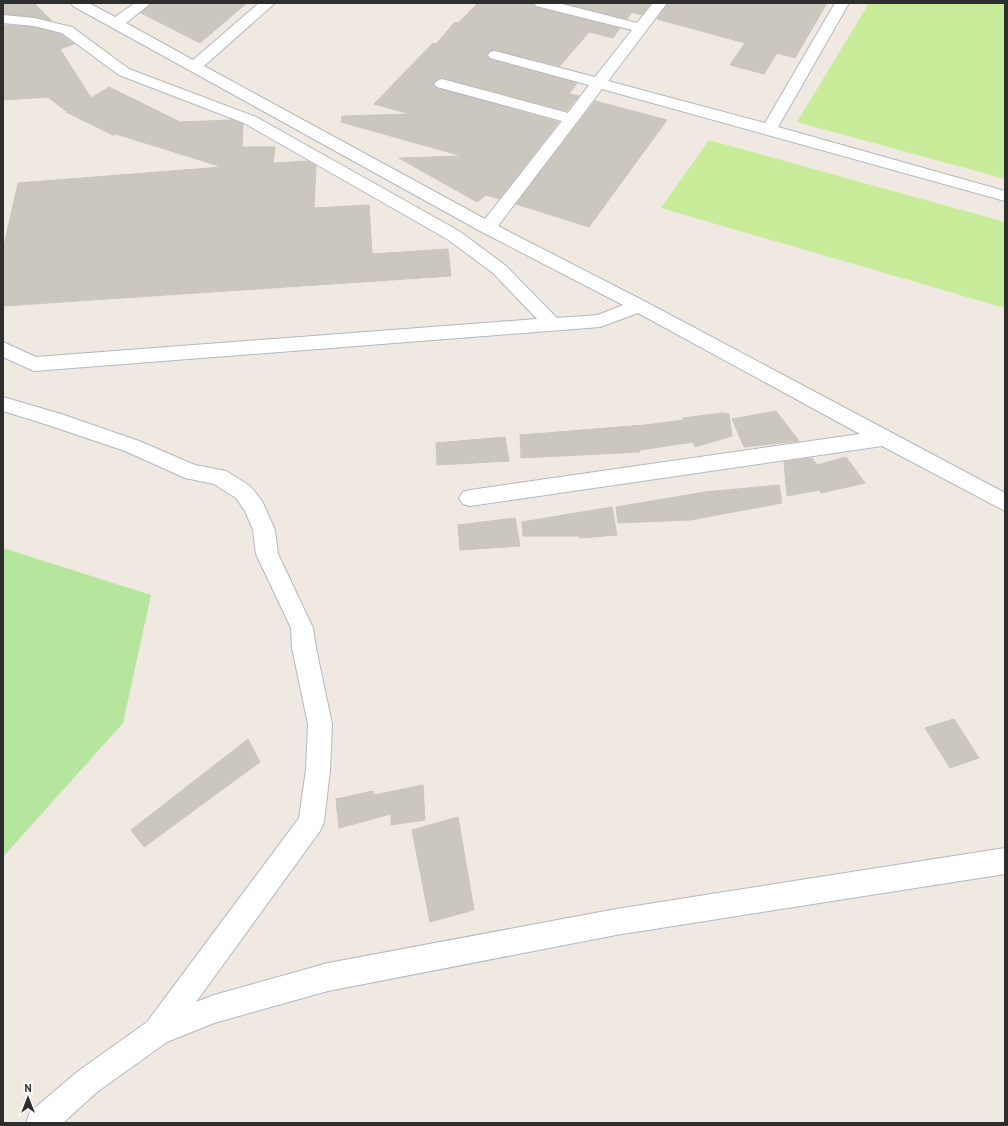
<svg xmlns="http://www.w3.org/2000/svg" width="1008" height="1126" viewBox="0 0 1008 1126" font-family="'PT Sans',sans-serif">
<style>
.green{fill:#b6e59e}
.pitch{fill:#c9ec9a}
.building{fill:#cbc7bf;stroke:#cbc5ba}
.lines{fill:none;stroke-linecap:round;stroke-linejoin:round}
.minor-casing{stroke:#b4b7c1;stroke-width:2}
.minor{fill:#fff;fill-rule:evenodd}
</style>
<rect width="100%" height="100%" fill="#efe9e1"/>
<!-- green -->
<polygon class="green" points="3,548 151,595 123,723 3,857"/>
<!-- pitch -->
<g class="pitch">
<polygon points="869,3 1005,4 1005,179 797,122"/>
<polygon points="709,140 1005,222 1005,308 661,208"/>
</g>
<!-- building -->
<g class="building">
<polygon points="3,3 34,3 52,21 34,17 3,14"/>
<polygon points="152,3 247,3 200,43 141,13"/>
<polygon points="478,3 533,3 536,7 620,28 613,38 589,32 560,66 495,50 490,51 487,54 490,59 577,83 569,94 579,96 567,111 442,78 433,83 437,88 559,122 499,199 486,195 477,202 399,158 462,156 341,122 342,116 410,114 374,104 433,43 436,44 455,22 458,23"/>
<polygon points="564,3 651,3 642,15 632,12 627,19"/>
<polygon points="668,3 827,3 795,58 777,53 764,74 730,65 745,43 657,19"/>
<polygon points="3,25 34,27 61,34 74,44 60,49 91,98 109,87 180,122 232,120 243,124 242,147 275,147 273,163 308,161 316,166 314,208 369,205 372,254 448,249 451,276 3,306 3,250 18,183 222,167 113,133 115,136 66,112 67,112 48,97 3,100"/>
<polygon points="595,101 667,120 589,227 516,204"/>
<polygon points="776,411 799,441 744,447 732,419"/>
<polygon points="722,413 729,414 732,436 695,447 693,442 640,450 640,452 521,458 520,435 645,425 684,420 683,418"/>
<polygon points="505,437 509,461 437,465 436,443"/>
<polygon points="846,457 865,483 821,493 819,490 787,496 784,462 812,458 817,465"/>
<polygon points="779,485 782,503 690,520 618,523 616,507 705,492"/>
<polygon points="612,507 617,535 580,538 579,536 523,536 522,522"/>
<polygon points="515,518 520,546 460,550 458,525"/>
<polygon points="954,719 979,758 950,768 925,728"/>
<polygon points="248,739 260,762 144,847 131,830"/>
<polygon points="423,785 425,820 391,825 391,814 339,828 336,799 373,791 374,795"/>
<polygon points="458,817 474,910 430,922 412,830"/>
</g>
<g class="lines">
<defs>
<g id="minor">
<polygon points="71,3 89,3 115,17 135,3 151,3 126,23 193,60 259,3 275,3 204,66 485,219 562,121 437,87 434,84 437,81 442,79 568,113 589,85 490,58 488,55 490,52 495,51 595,77 632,30 536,6 534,3 558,3 637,23 653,3 667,3 608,81 765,123 835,3 849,3 778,127 1005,191 1005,201 602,89 498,226 646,302 1005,493 1005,511 882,446 470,506 463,504 459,498 463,492 470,490 860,434 638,313 600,327 34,371 3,357 3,342 36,357 537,319 493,273 447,239 244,123 119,75 62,33 34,26 3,23 3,15 34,18 72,27 129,69 256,117 459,231 505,265 557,318 598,315 623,305 482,232 73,6"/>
<polygon points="3,397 61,414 139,441 195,465 226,471 250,486 262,501 275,530 278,554 313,628 316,648 332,724 330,770 324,822 320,831 196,1002 214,995 328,963 616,909 1005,848 1005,874 616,935 328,991 214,1023 167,1042 97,1092 63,1123 26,1123 30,1112 77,1072 147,1022 299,818 306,770 308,724 292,648 291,628 256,554 253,530 245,511 236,498 214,484 185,478 125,451 48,425 3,411"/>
</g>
</defs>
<!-- minor casing -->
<use href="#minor" class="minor-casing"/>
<!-- minor -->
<use href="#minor" class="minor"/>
</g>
<!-- border -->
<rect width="1008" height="1126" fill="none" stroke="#2e2e2e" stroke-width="8"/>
<!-- north arrow -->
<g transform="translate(28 1098)" stroke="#ffffff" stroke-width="3" paint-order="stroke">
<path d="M0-3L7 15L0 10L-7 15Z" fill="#2e2e2e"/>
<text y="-6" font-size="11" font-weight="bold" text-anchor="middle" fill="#2e2e2e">N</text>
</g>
</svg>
